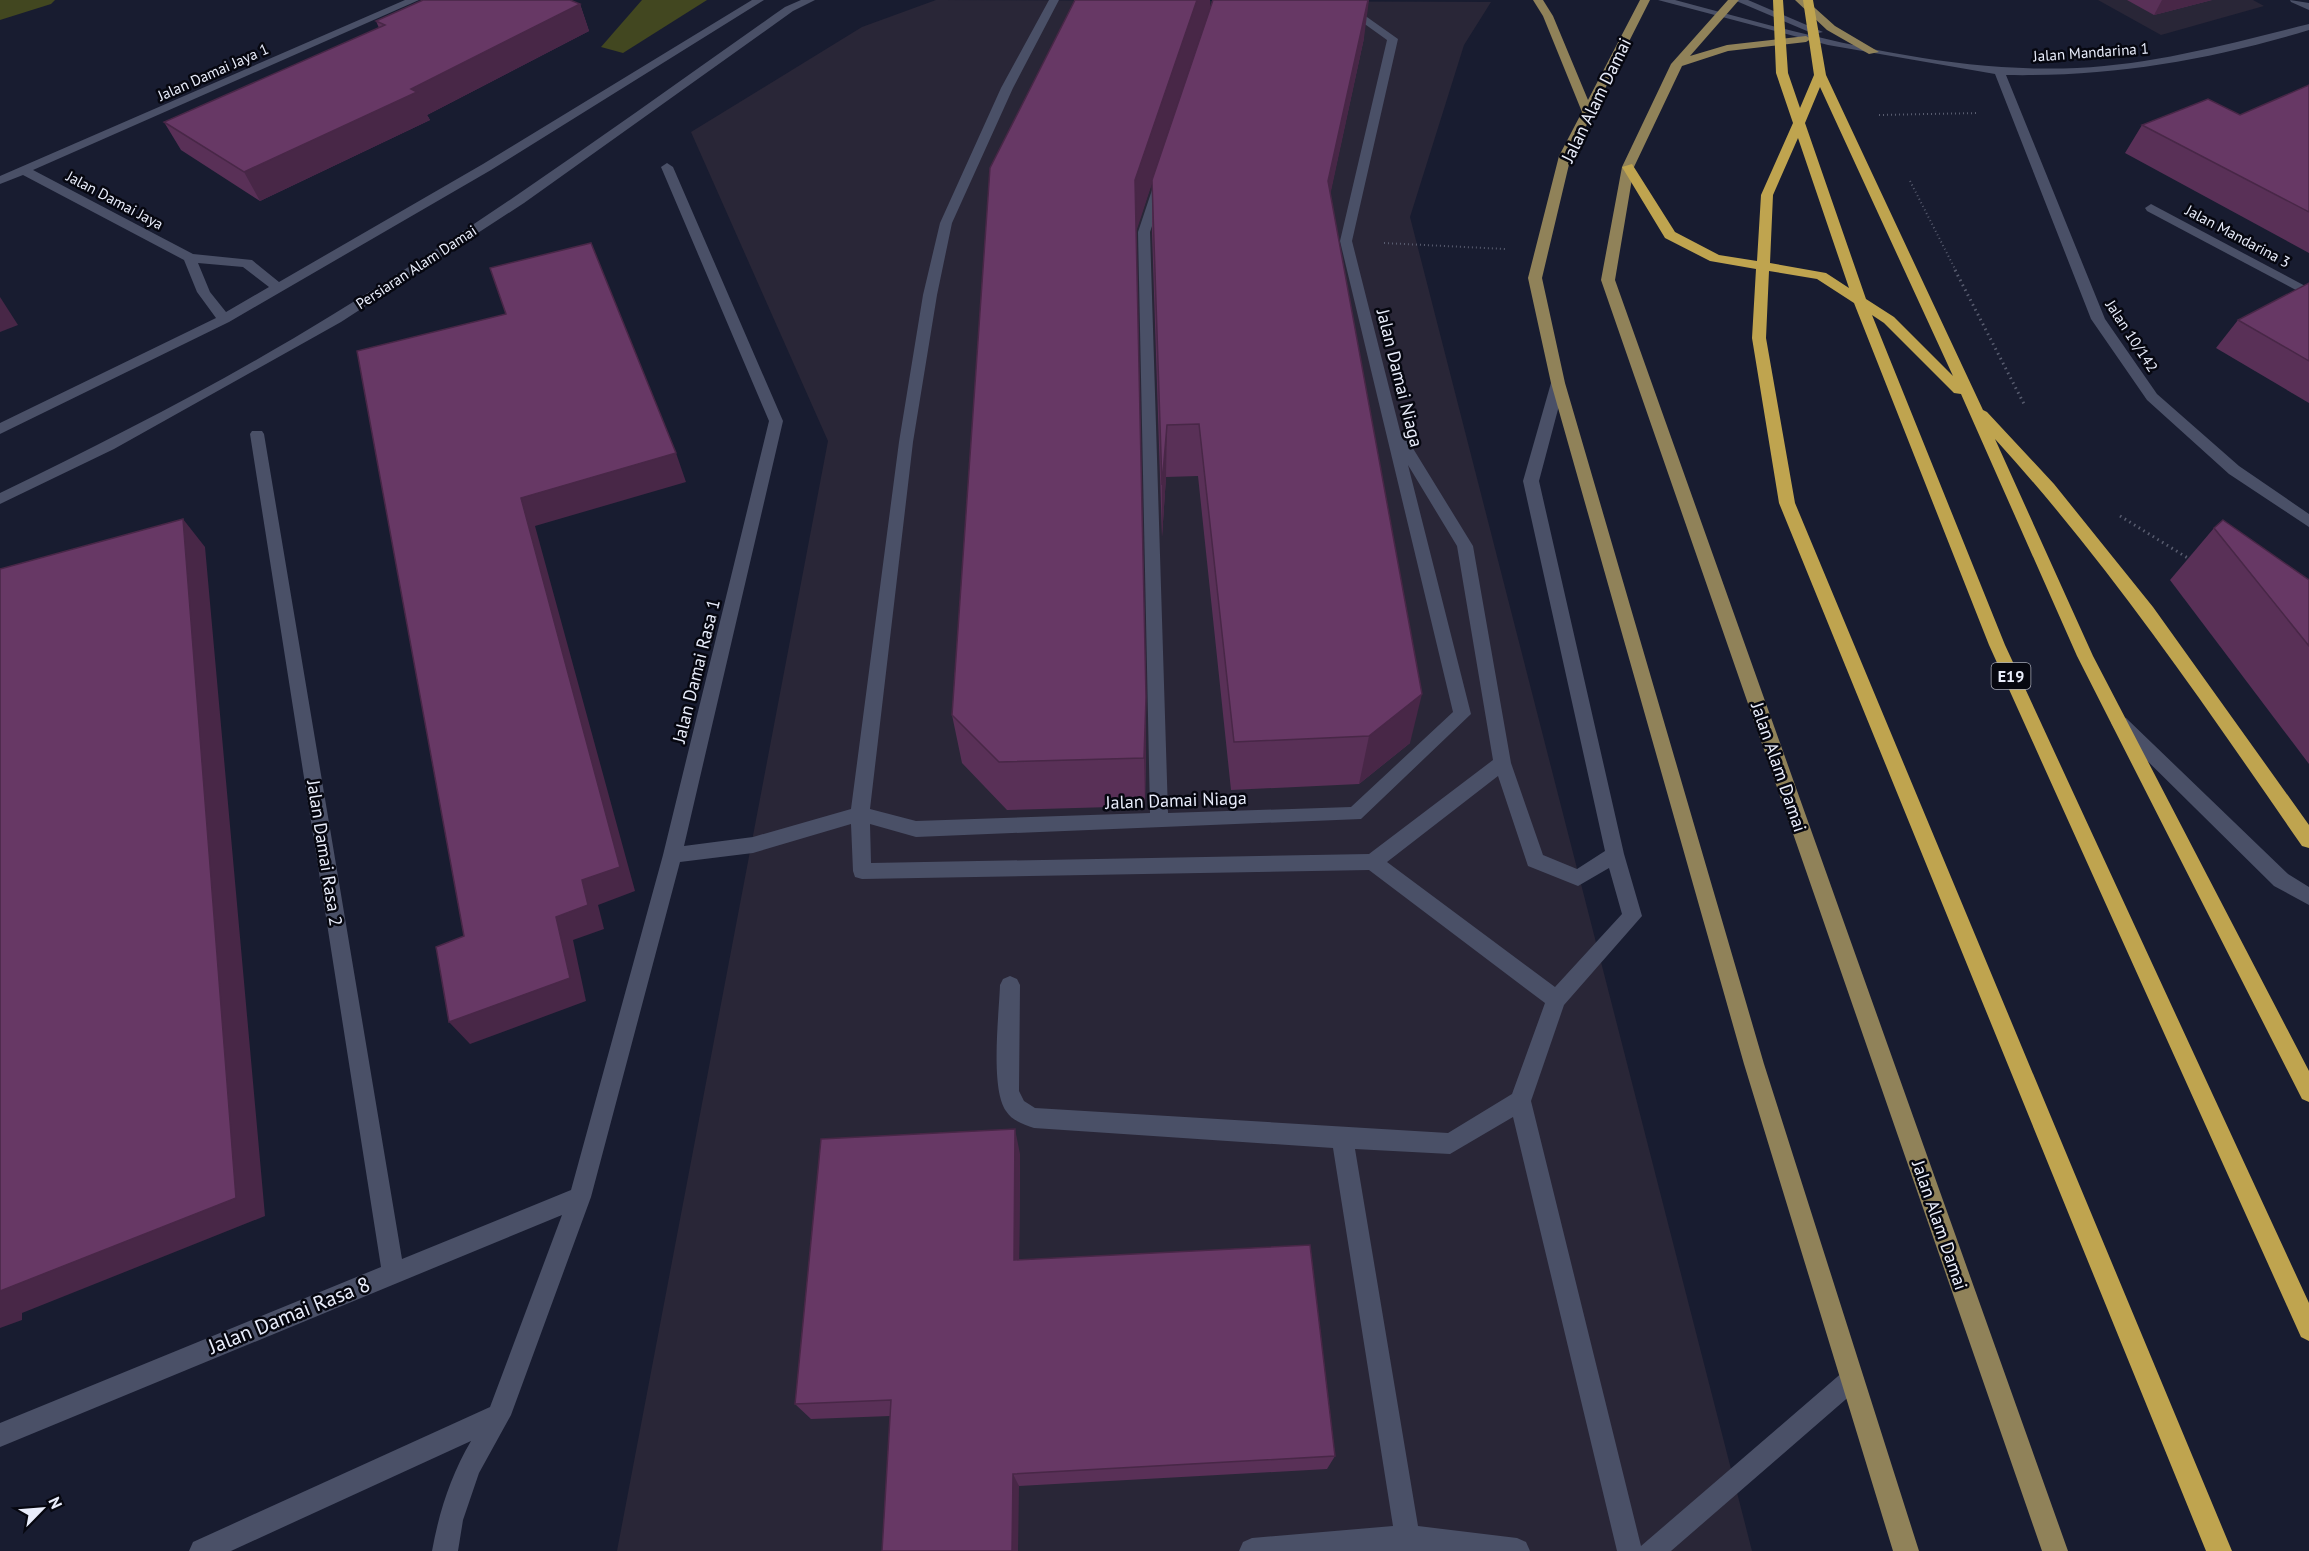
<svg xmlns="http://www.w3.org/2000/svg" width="2309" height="1551" viewBox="0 0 2309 1551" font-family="'PT Sans',sans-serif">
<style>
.commercial{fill:#292637}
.green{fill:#424720}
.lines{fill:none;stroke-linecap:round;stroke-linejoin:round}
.path-far1{stroke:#585c6f;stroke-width:2;stroke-dasharray:1 3;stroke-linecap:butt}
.path{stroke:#585c6f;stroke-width:3;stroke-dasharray:1.5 4;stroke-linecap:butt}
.minor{fill:#4a5067;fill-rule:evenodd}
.major{fill:#908259;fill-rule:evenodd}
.highway{fill:#bfa44f;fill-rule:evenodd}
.wall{fill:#593057}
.shaded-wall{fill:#482747}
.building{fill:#673865;stroke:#482747;stroke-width:1.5}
.labels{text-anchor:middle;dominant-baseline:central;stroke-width:5;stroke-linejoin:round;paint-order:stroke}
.far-street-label{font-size:15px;fill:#e9edfb;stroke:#060710}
.shield{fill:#060710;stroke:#a5a8b4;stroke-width:1.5}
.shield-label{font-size:16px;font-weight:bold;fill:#e9edfb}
.street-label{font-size:18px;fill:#e9edfb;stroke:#060710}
.near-street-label{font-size:21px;fill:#e9edfb;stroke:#060710}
</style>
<rect width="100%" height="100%" fill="#181c30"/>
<!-- commercial -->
<g class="commercial">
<polygon points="936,0 1491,2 1464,45 1410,217 1752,1551 617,1551 828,441 691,132 862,27"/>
<polygon points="2098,0 2253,0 2264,6 2161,35"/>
</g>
<!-- green -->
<g class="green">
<polygon points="0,0 55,0 51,4 0,20"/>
<polygon points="642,0 707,0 623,53 601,47"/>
</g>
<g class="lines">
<!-- path-far1 -->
<g class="path-far1">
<polyline points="1879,115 1979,113"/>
<polyline points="1910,181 1956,271"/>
<polyline points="1384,243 1505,249"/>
</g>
<!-- path -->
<g class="path">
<polyline points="1955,270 2024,404"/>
<polyline points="2120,516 2191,560"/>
</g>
<!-- minor -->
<g class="minor">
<path d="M405 0H419L33 170 193 254 252 260 279 282 483 164 752 0H764L491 170 229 322 0 434V423L216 318 197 292 184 260 23 175 0 184V176ZM198 263 243 267 269 287 226 312 210 292Z"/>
<path d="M801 0H815L793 11 524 203 341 322 114 449 0 504V493C113 438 225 381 332 315 488 220 636 112 785 7Z"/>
<path d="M1049 0H1059L1013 88 952 223 937 295 913 442 870 809 916 821 1150 813 1138 232 1154 184 1160 180 1166 184 1150 232 1168 813 1351 807 1453 712 1340 241 1387 40 1341 7 1350 5 1398 39 1352 241 1401 435 1406 437 1473 546 1511 763 1543 855 1577 869 1605 851 1523 481 1551 383 1558 378 1565 383 1539 481 1624 854 1642 916 1564 1005 1531 1101 1641 1546 1844 1371 1852 1367 1860 1371 1864 1379 1860 1387 1671 1551H1617L1513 1117 1450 1154 1355 1149 1418 1526 1517 1538 1526 1542 1530 1551H1239L1243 1542 1252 1538 1393 1526 1333 1148 1034 1128C1024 1124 1012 1121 1006 1111 990 1088 999 1015 1000 985L1003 979 1010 976 1017 979 1020 985 1019 1091 1024 1101 1035 1108 1448 1133 1512 1094 1545 1003 1369 870 862 879 855 877 853 871 851 824 753 853 680 862 591 1197 511 1415 479 1473 463 1520 458 1551H432C439 1512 451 1475 471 1441L231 1551H189L193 1542 490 1407 562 1215 0 1447V1423L381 1267 250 434 252 431H262L264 434 402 1259 571 1190 663 855 769 421 661 167 667 163 673 167 783 421 684 846 753 837 851 809 899 442 923 295 940 223 1001 88ZM1408 465 1457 546 1493 760 1369 854 871 863 870 824 916 837 1361 819 1471 714ZM1498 776 1528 866 1578 886 1609 868 1622 914 1555 987 1387 862Z"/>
<path d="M1658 0H1675C1805 35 1941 74 2077 68 2157 64 2232 43 2309 24V30C2210 60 2110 77 2006 75L2105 319 2157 394 2239 466 2309 514V527L2229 474 2147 400 2091 319 1995 74 1828 45Z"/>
<polygon points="1734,0 1748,0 1823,32 1814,34"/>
<polygon points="2290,0 2309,3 2309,10 2291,2"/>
<polygon points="2151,204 2309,288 2309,297 2147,211 2145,208"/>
<polygon points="2120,716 2126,718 2288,874 2309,887 2309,905 2274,886 2114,728 2111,723 2114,718"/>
</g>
<!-- major -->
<g class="major">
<polygon points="1533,0 1543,0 1553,16 1588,100 1640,0 1650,0 1571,156 1542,278 1565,383 1764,1064 1919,1551 1893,1551 1744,1064 1551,383 1528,278 1559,156 1582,112 1543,16"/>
<polygon points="1728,0 1739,0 1690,56 1727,45 1806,36 1811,39 1806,42 1728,51 1682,66 1634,167 1615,280 2068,1551 2042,1551 1601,280 1622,167 1671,64"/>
<polygon points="1795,0 1806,0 1835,26 1879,52 1869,54 1827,30"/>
</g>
<!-- highway -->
<path class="highway" d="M1773 0H1783L1788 73 1800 108 1814 75 1803 0H1813L1826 75 1983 410 1987 412 2054 484 2153 607 2309 825V848L2302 846C2205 706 2110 565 1995 439L2093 656 2309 1071V1102L2302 1099 2077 656 1961 394 1954 393 1884 323 1872 315 2005 645 2309 1303V1341L2301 1337 1989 645 1854 303 1817 279 1769 271 1766 338 1795 503 2232 1551H2206L1779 503 1752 338 1756 269 1710 261 1665 238 1622 167 1632 164 1675 232 1719 255 1757 261 1761 195 1793 123 1776 73ZM1820 87 1953 376 1894 317 1866 299 1805 123ZM1798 138 1849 288 1826 273 1770 263 1773 195Z"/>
</g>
<!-- wall -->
<g class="wall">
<polygon points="1075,0 1210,0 1210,8 1186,78 1364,38 1330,194 1410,743 1359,784 1231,790 1198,476 1166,477 1162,537 1152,232 1152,182 1136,231 1146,697 1146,746 1145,806 1007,810 962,763 952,715"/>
<polygon points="2127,0 2212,0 2154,15"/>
<polygon points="580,4 589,31 427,115 430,120 260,201 181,150 164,122 379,28 376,21"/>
<polygon points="2309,85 2309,253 2125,153 2142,125 2240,115"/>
<polygon points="2309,283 2309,403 2216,348 2238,320"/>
<polygon points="2214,528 2309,580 2309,764 2170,580"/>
<polygon points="1020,1154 1019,1259 1335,1456 1327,1469 1019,1486 890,1416 811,1419 795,1404"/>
</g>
<!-- shaded-wall -->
<g class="shaded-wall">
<polygon points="1197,0 1210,0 1210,8 1136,232 1135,180"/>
<polygon points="1368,0 1369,0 1364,38 1322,233 1328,181"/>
<polygon points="2162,0 2212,0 2154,15"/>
<polygon points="580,4 589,31 427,115 430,120 260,201 244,172"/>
<polygon points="0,297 18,325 0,332"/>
<polygon points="1167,425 1166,477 1162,537 1162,485"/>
<polygon points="676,453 686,482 535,526 635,891 598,905 604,929 573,940 586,1001 470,1044 449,1022 556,917 582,880 521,498"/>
<polygon points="183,519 205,547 265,1216 22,1313 22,1320 0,1328 0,1291"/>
<polygon points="1422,694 1410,743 1359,784 1369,736"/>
<polygon points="1146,697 1146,746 1145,806 1144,758"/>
<polygon points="1015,1129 1020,1154 1019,1280 1014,1260"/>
<polygon points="1013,1474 1019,1486 1018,1551 1012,1551"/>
</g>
<!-- building -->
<g class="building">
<polygon points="423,0 570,0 580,4 411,89 417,92 244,172 164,122 385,25 376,21"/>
<polygon points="1075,0 1197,0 1135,180 1146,697 1144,758 999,762 952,715 990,168"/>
<polygon points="1213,0 1368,0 1328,181 1422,694 1369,736 1234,742 1199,424 1167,425 1162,485 1152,180"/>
<polygon points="2309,85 2309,212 2142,125 2208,99 2240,115"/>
<polygon points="591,243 676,453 521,498 620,867 582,880 588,905 556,917 570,978 449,1022 436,947 464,936 357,351 506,314 490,268"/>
<polygon points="2309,283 2309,361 2238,320"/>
<polygon points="183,519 236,1198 0,1291 0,569"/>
<polygon points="2223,520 2309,580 2309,646 2214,528"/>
<polygon points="1015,1129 1014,1260 1310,1245 1335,1456 1013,1474 1012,1551 882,1551 891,1400 795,1404 821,1139"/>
</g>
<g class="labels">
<!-- far-street labels -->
<g class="far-street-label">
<text transform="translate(2091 52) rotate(-4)">Jalan Mandarina 1</text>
<text transform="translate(213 72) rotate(-24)">Jalan Damai Jaya 1</text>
<text transform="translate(115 200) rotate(28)">Jalan Damai Jaya</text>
<text transform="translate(2238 236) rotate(28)">Jalan Mandarina 3</text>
<text transform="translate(416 267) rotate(-33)">Persiaran Alam Damai</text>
<text transform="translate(2132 336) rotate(57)">Jalan 10/142</text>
</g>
<!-- shield labels -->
<rect class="shield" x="1991.5" y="663" width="39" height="26" rx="4.5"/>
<g class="shield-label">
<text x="2011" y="676">E19</text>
</g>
<!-- street labels -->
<g class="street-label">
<text transform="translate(1596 100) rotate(-64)">Jalan Alam Damai</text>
<text transform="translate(1400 378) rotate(76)">Jalan Damai Niaga</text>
<text transform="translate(696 671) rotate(-76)">Jalan Damai Rasa 1</text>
<text transform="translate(1779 767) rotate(71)">Jalan Alam Damai</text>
<text transform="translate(1176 800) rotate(-2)">Jalan Damai Niaga</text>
<text transform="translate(325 853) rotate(81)">Jalan Damai Rasa 2</text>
<text transform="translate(1940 1225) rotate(71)">Jalan Alam Damai</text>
</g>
<!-- near-street labels -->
<g class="near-street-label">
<text transform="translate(289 1315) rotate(-22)">Jalan Damai Rasa 8</text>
</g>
</g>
<!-- north arrow -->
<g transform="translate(42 1509) rotate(65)" stroke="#060710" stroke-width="4.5" paint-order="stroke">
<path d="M0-4.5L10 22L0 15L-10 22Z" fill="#e9edfb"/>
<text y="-9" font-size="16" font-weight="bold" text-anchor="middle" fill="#e9edfb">N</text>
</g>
</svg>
